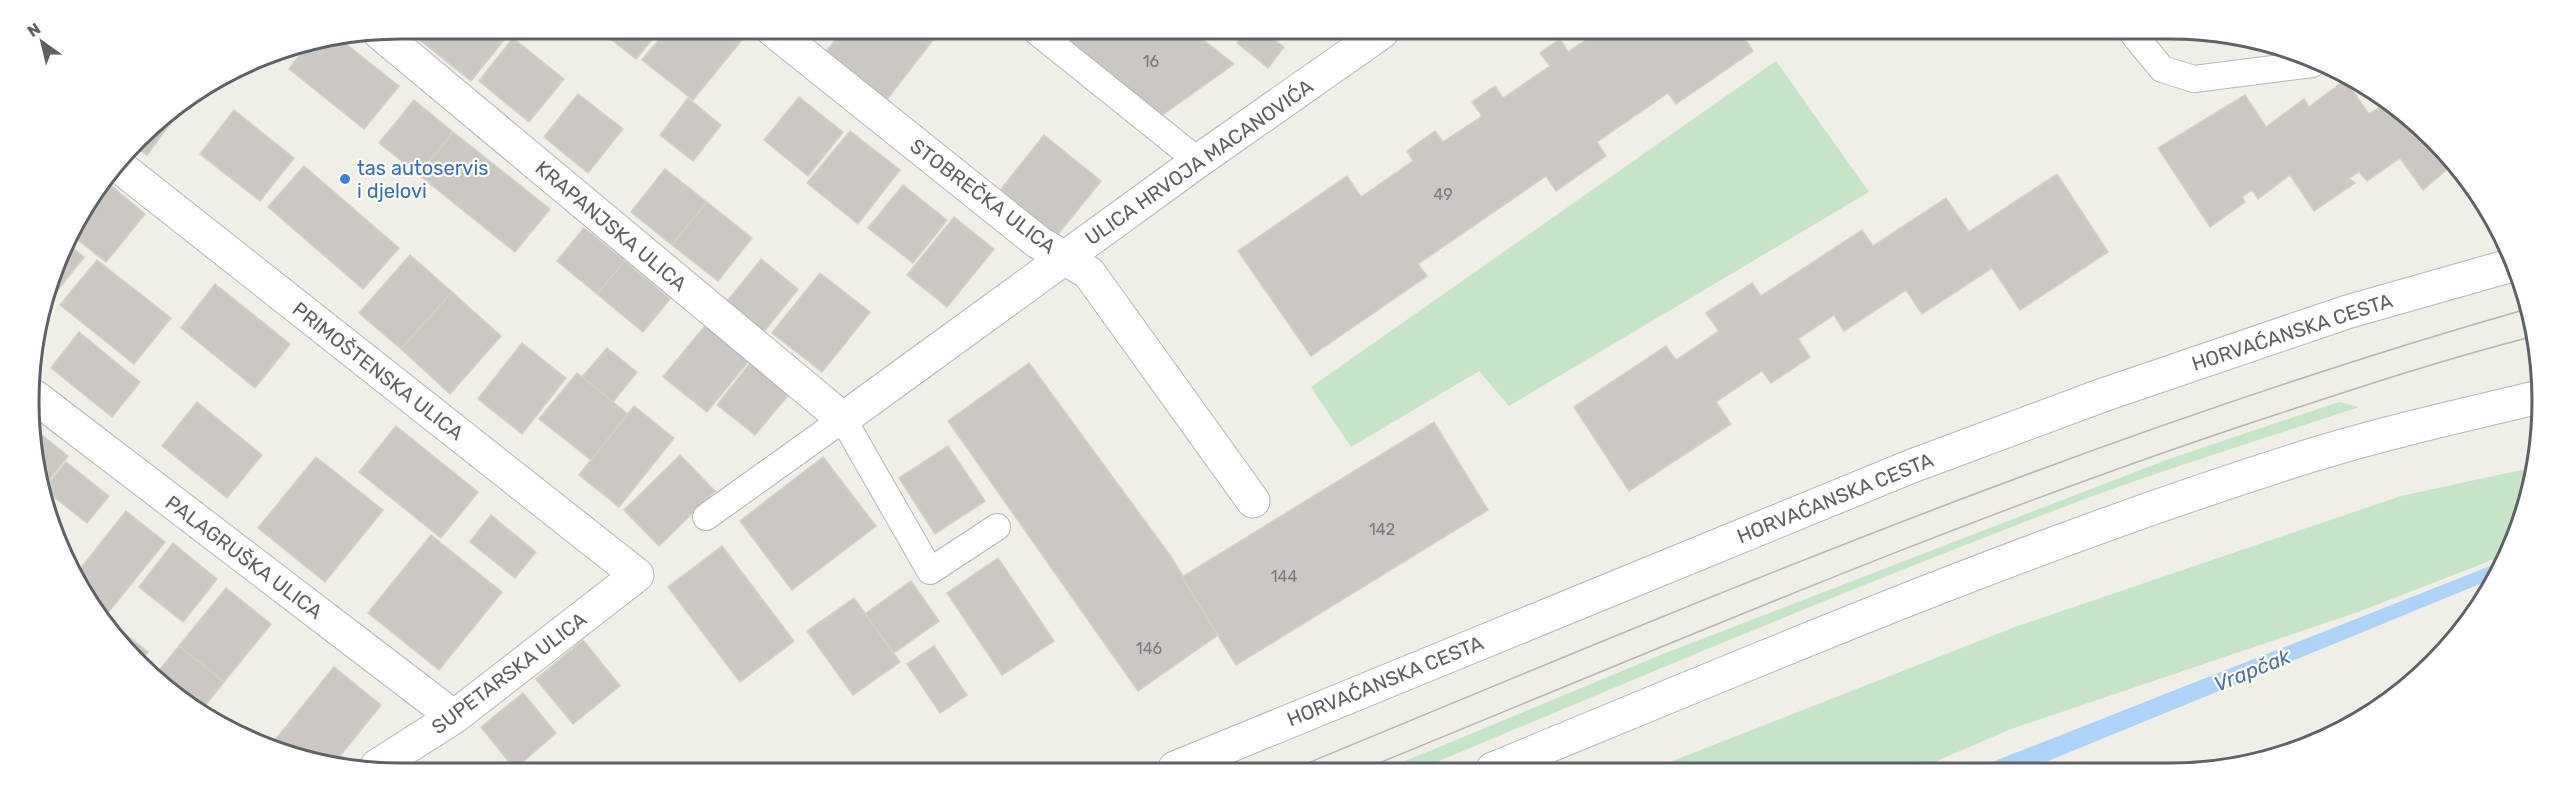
<svg xmlns="http://www.w3.org/2000/svg" width="2571" height="802" viewBox="0 0 2571 802" font-family="Rubik,sans-serif">
<style>
.green{fill:#c6e4c8}
.water{fill:#aed3f8}
.building{fill:#cbc8c4;stroke:#d4d0c6;stroke-width:1.5}
.lines{fill:none;stroke-linecap:round;stroke-linejoin:round}
.service-casing{stroke:#b4b6ba;stroke-width:28}
.minor-casing{stroke:#b4b6ba;stroke-width:35}
.tertiary-casing{stroke:#b4b6ba;stroke-width:35}
.service{stroke:#fff;stroke-width:26}
.minor{stroke:#fff;stroke-width:33}
.tertiary{stroke:#fff;stroke-width:33}
.tram{stroke:#b5b5b6;stroke-width:1.5}
.shop-dot{fill:#3f7fe0;stroke:#fff;stroke-width:2}
.labels{text-anchor:middle;dominant-baseline:central;stroke-width:4.5;stroke-linejoin:round;paint-order:stroke}
.number-label{font-size:16px;fill:#797b7e}
.street-label{font-size:20px;fill:#5e6166;stroke:#fff}
.shop-label{font-size:20px;fill:#366cbe;stroke:#fff;text-anchor:start}
.water-label{font-size:21px;font-style:italic;fill:#4c73a9;stroke:#fff}
.rim{fill:none;stroke:#5e6166;stroke-width:3}
</style>
<rect width="100%" height="100%" fill="#efeee7"/>
<!-- green -->
<g class="green">
<polygon points="1776,61 1869,192 1509,406 1479,371 1351,447 1311,387"/>
<path d="M2339 402 2359 407C2269 437 2179 465 2090 497 1864 582 1642 676 1420 769H1386L1663 654 2169 459Z"/>
<polygon points="2535,467 2535,474 2505,555 2358,612 2011,729 1916,770 1652,769 2015,627 2401,496"/>
</g>
<!-- water -->
<polygon class="water" points="2503,561 2497,577 2026,770 1972,770"/>
<!-- building -->
<g class="building">
<polygon points="406,29 490,29 504,40 471,81"/>
<polygon points="598,29 660,30 636,59"/>
<polygon points="667,30 727,30 741,41 693,100 642,60"/>
<polygon points="791,30 821,30 809,45"/>
<polygon points="843,30 920,31 933,40 882,106 820,59"/>
<polygon points="1046,31 1193,32 1234,64 1158,118"/>
<polygon points="1246,32 1264,32 1284,47 1268,68 1237,43"/>
<polygon points="1596,33 1742,34 1753,51 1676,104 1668,93 1597,142 1606,156 1556,191 1546,176 1418,264 1427,276 1311,356 1238,251 1347,176 1361,197 1413,161 1407,151 1435,131 1443,142 1482,116 1472,102 1495,86 1503,98 1550,66 1540,53 1560,39 1568,52"/>
<polygon points="513,38 564,79 529,122 479,81"/>
<polygon points="341,40 399,86 364,129 289,69 306,47"/>
<polygon points="2345,80 2369,114 2388,102 2451,166 2423,190 2400,158 2367,181 2359,172 2349,178 2355,183 2314,211 2290,175 2258,199 2252,190 2242,197 2245,202 2210,227 2158,148 2245,95 2266,127 2304,99 2309,107"/>
<polygon points="578,94 623,129 588,173 544,137"/>
<polygon points="799,97 843,132 808,176 764,140"/>
<polygon points="688,98 721,125 693,161 660,135"/>
<polygon points="414,100 453,132 419,175 379,143"/>
<polygon points="187,101 147,155 135,147 155,121"/>
<polygon points="234,110 294,158 260,201 200,154"/>
<polygon points="850,131 900,170 858,224 807,183"/>
<polygon points="453,132 550,209 515,252 419,175"/>
<polygon points="1044,135 1101,181 1055,238 998,193"/>
<polygon points="304,166 399,248 363,289 268,207"/>
<polygon points="665,169 707,202 672,245 631,212"/>
<polygon points="2057,174 2108,252 2020,310 1992,268 1922,314 1906,290 1844,331 1834,315 1798,339 1810,357 1771,383 1762,371 1716,402 1731,424 1629,491 1574,407 1666,346 1676,360 1719,331 1706,313 1752,283 1761,296 1862,230 1873,246 1946,198 1969,232"/>
<polygon points="108,183 145,214 106,262 69,233"/>
<polygon points="903,185 947,220 913,263 868,228"/>
<polygon points="707,202 752,238 718,281 672,245"/>
<polygon points="954,217 994,249 947,307 907,275"/>
<polygon points="584,228 625,261 597,294 557,261"/>
<polygon points="65,242 84,257 50,300 48,298"/>
<polygon points="410,255 452,292 401,349 359,313"/>
<polygon points="761,259 798,289 763,333 726,303"/>
<polygon points="97,260 171,318 134,364 60,305"/>
<polygon points="625,261 670,299 643,332 597,294"/>
<polygon points="820,273 870,312 822,372 772,333"/>
<polygon points="215,284 290,344 255,388 181,328"/>
<polygon points="452,292 501,336 450,394 401,349"/>
<polygon points="708,322 752,357 707,412 663,377"/>
<polygon points="79,332 140,382 112,417 51,368"/>
<polygon points="522,343 566,378 522,434 478,399"/>
<polygon points="607,348 637,372 613,402 582,377"/>
<polygon points="751,362 790,393 755,435 717,405"/>
<polygon points="1029,363 1172,558 1218,635 1138,691 948,421"/>
<polygon points="577,373 628,414 591,460 539,419"/>
<polygon points="197,402 262,455 227,498 162,446"/>
<polygon points="634,406 674,438 619,507 579,475"/>
<polygon points="1434,422 1488,510 1236,665 1182,577"/>
<polygon points="396,426 478,492 441,538 359,472"/>
<polygon points="37,431 68,456 41,490"/>
<polygon points="948,446 985,501 935,534 899,478"/>
<polygon points="680,455 715,491 659,546 624,510"/>
<polygon points="316,457 383,510 325,582 258,528"/>
<polygon points="823,457 876,526 792,590 740,521"/>
<polygon points="66,462 109,496 87,523 44,489"/>
<polygon points="126,511 165,542 107,614 87,598 76,574"/>
<polygon points="491,515 536,552 515,578 470,542"/>
<polygon points="431,535 502,592 439,670 368,613"/>
<polygon points="173,543 217,579 183,622 139,587"/>
<polygon points="722,546 794,641 740,682 668,587"/>
<polygon points="998,558 1054,641 1002,675 947,593"/>
<polygon points="911,581 939,621 894,653 865,614"/>
<polygon points="226,588 271,624 224,682 179,646"/>
<polygon points="854,598 900,662 853,695 807,631"/>
<polygon points="121,630 148,652 142,659 118,634"/>
<polygon points="583,640 620,686 573,724 536,679"/>
<polygon points="179,646 224,682 199,713 157,673"/>
<polygon points="934,646 967,695 940,713 907,664"/>
<polygon points="334,667 381,705 332,766 328,766 288,750 275,740"/>
<polygon points="523,693 556,733 517,767 513,767 481,727"/>
</g>
<g class="lines">
<defs>
<g id="service">
<polyline points="1036,31 1198,161"/>
<polyline points="2134,35 2162,69 2194,79 2312,64"/>
<polyline points="706,517 843,419 930,571 997,527"/>
</g>
<g id="minor">
<polyline points="773,30 1038,242 1089,273 1253,501"/>
<polyline points="380,33 843,419 1198,161 1382,32"/>
<polyline points="120,167 637,575 454,717 377,766"/>
<polyline points="35,397 454,717"/>
</g>
<g id="tertiary">
<polyline points="1175,768 1912,466 2103,395 2347,312 2509,266"/>
<path d="M1493 769C1762 658 2031 543 2309 456 2383 433 2459 416 2535 398"/>
</g>
</defs>
<!-- service casing -->
<use href="#service" class="service-casing"/>
<!-- minor casing -->
<use href="#minor" class="minor-casing"/>
<!-- tertiary casing -->
<use href="#tertiary" class="tertiary-casing"/>
<!-- service -->
<use href="#service" class="service"/>
<!-- minor -->
<use href="#minor" class="minor"/>
<!-- tertiary -->
<use href="#tertiary" class="tertiary"/>
<!-- tram -->
<g class="tram">
<path d="M1296 768C1701 600 2105 429 2527 309"/>
<path d="M1367 768C1668 645 1968 515 2278 414 2363 386 2448 358 2535 336"/>
</g>
</g>
<!-- markers -->
<circle class="shop-dot" cx="345" cy="179" r="6"/>
<g class="labels">
<!-- number labels -->
<g class="number-label">
<text x="1151" y="61">16</text>
<text x="1443" y="194">49</text>
<text x="1382" y="529">142</text>
<text x="1284" y="576">144</text>
<text x="1149" y="648">146</text>
</g>
<!-- street labels -->
<g class="street-label">
<text transform="translate(1199 162) rotate(-35)">ULICA HRVOJA MACANOVIĆA</text>
<text transform="translate(983 196) rotate(37)">STOBREČKA ULICA</text>
<text transform="translate(611 226) rotate(40)">KRAPANJSKA ULICA</text>
<text transform="translate(2292 332) rotate(-18)">HORVAĆANSKA CESTA</text>
<text transform="translate(378 371) rotate(38)">PRIMOŠTENSKA ULICA</text>
<text transform="translate(1835 498) rotate(-22)">HORVAĆANSKA CESTA</text>
<text transform="translate(244 557) rotate(37)">PALAGRUŠKA ULICA</text>
<text transform="translate(509 673) rotate(-37)">SUPETARSKA ULICA</text>
<text transform="translate(1385 681) rotate(-22)">HORVAĆANSKA CESTA</text>
</g>
<!-- shop labels -->
<g class="shop-label">
<text x="357" y="168">tas autoservis<tspan x="357" dy="23">i djelovi</tspan></text>
</g>
<!-- water labels -->
<g class="water-label">
<text transform="translate(2252 670) rotate(-22)">Vrapčak</text>
</g>
</g>
<!-- crop -->
<path d="M0 0H2571V802H0ZM401 39H2170A362 362 0 0 1 2532 401V401A362 362 0 0 1 2170 763H401A362 362 0 0 1 39 401V401A362 362 0 0 1 401 39Z" fill="#fff" fill-rule="evenodd"/>
<path class="rim" d="M401 39H2170A362 362 0 0 1 2532 401V401A362 362 0 0 1 2170 763H401A362 362 0 0 1 39 401V401A362 362 0 0 1 401 39Z"/>
<!-- north arrow -->
<g transform="translate(42 42) rotate(326)" stroke="#ffffff" stroke-width="4.5" paint-order="stroke">
<path d="M0-4.5L10 22L0 15L-10 22Z" fill="#5e6166"/>
<text y="-9" font-size="16" font-weight="bold" text-anchor="middle" fill="#5e6166">N</text>
</g>
</svg>
